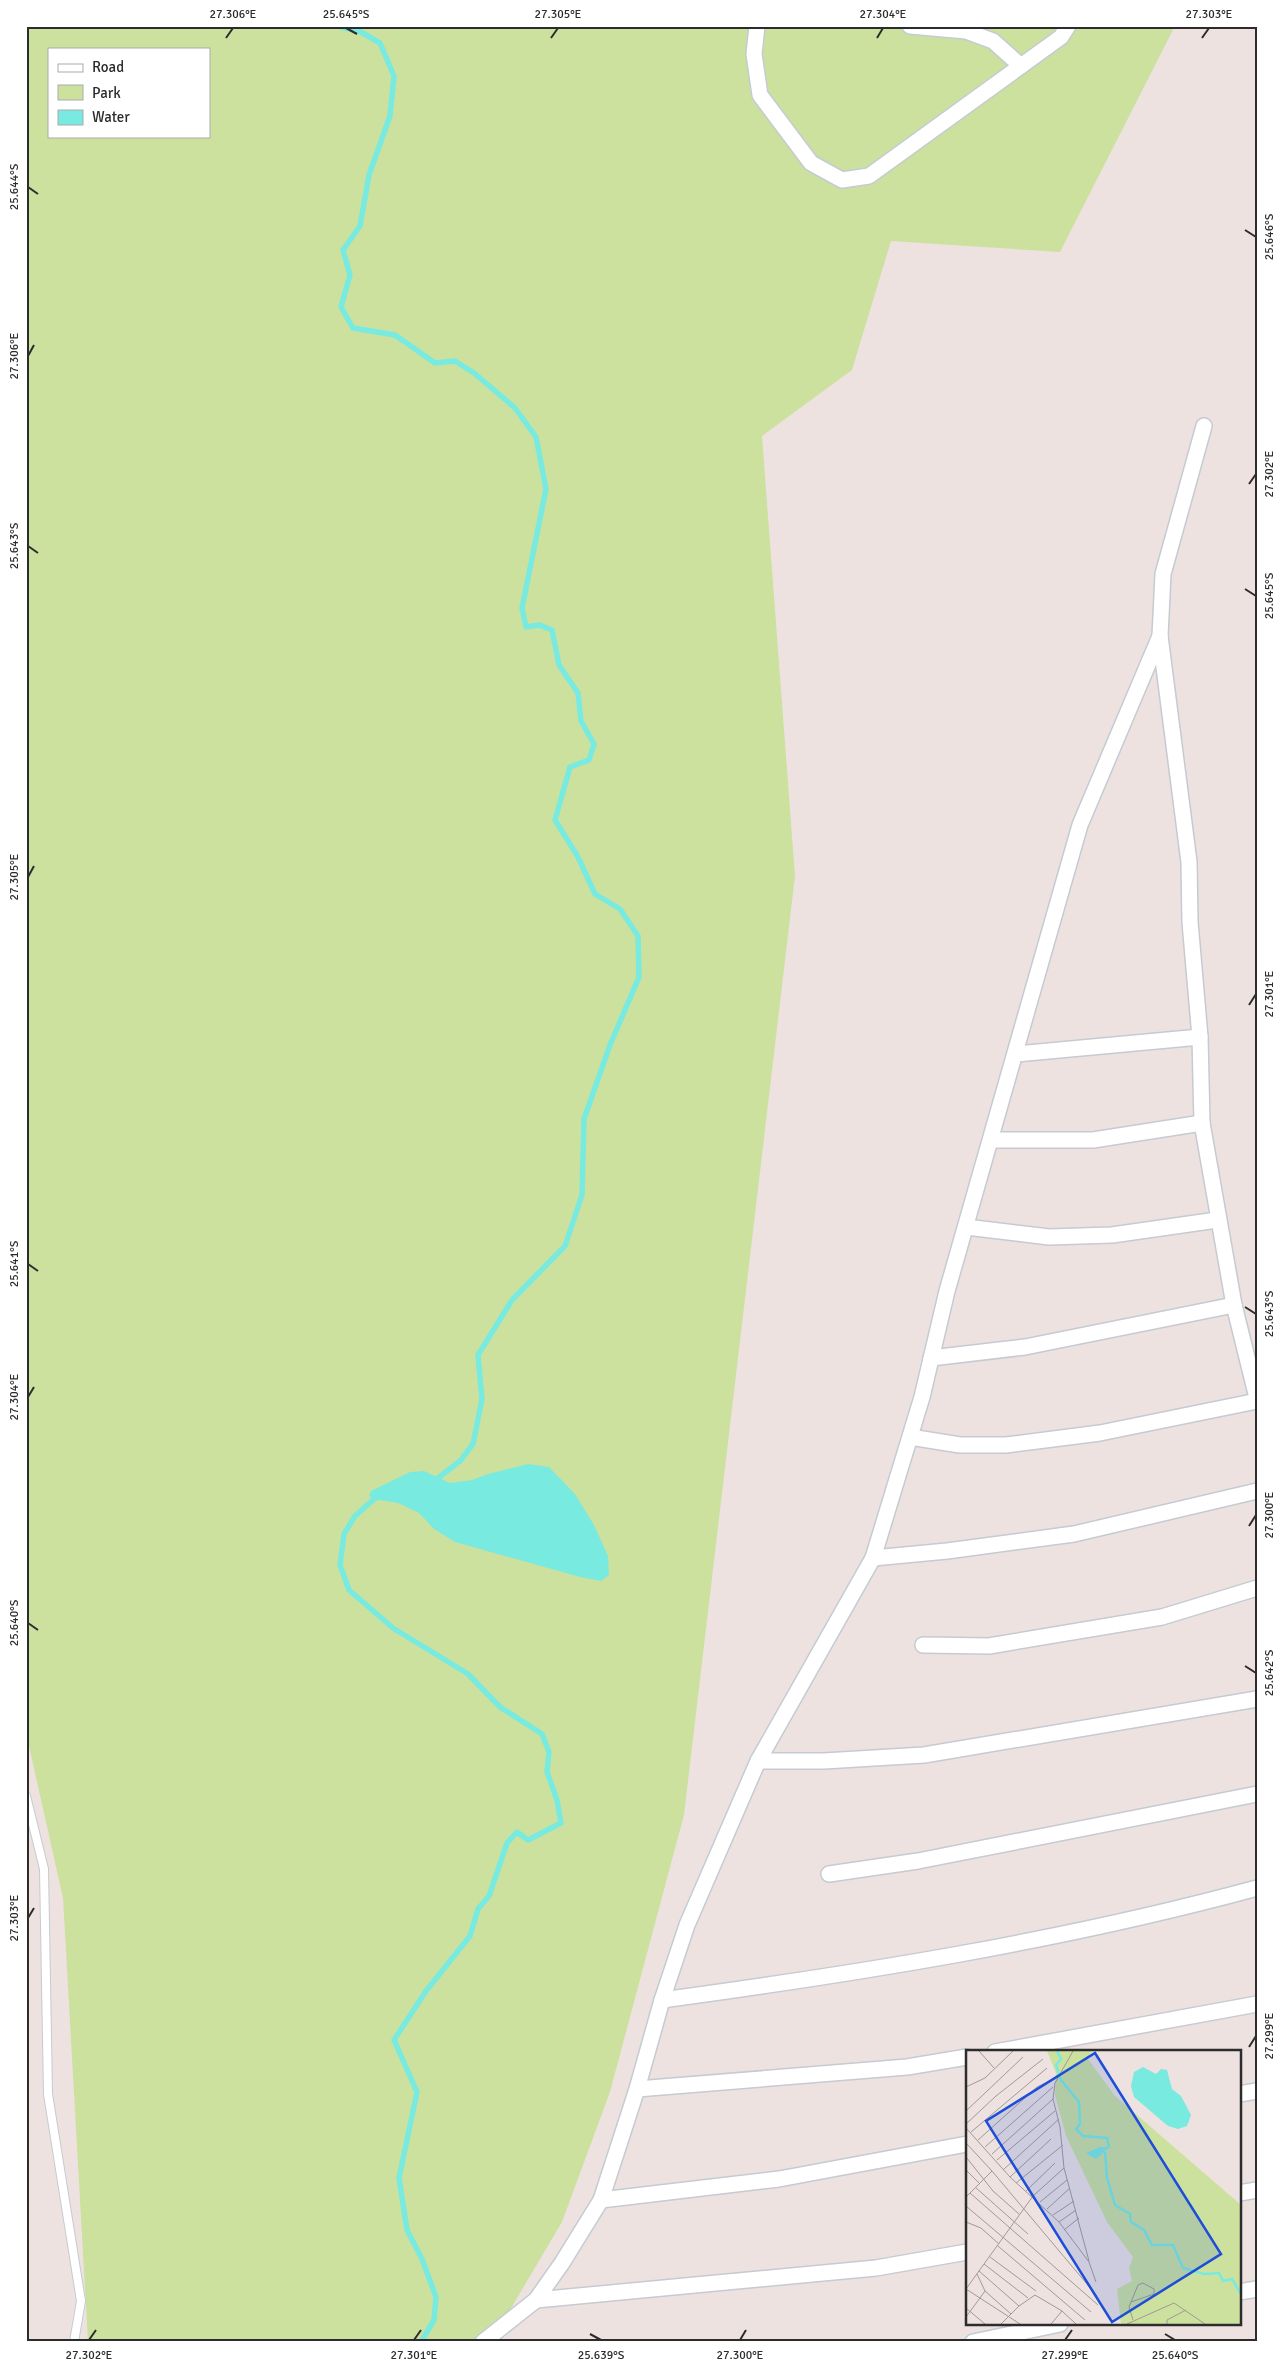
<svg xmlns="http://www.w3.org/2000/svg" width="1283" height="2368" viewBox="0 0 1283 2368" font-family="Signika,sans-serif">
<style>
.green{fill:#cde19f;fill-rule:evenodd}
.water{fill:#78eadf}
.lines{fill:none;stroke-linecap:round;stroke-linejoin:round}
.stream{stroke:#78eadf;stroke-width:5.5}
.service-casing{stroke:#c4cbd2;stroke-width:10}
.minor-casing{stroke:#c4cbd2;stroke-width:18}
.service{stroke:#fff;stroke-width:8}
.minor{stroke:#fff;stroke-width:15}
.ticks{fill:none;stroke:#2c2c2c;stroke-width:2}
.inset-river{fill:none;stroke:#78eadf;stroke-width:2.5}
.inset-road{fill:none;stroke:#a09998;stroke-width:1}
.view{fill:#1d4ed8;fill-opacity:0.15;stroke:#1d4ed8;stroke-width:2.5}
.inset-edge{fill:none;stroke:#2c2c2c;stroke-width:2.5}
.neatline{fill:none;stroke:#2c2c2c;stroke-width:2}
.ticks-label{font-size:12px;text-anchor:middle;fill:#2c2c2c}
</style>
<rect width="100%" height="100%" fill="#ede2e0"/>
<!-- green -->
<path class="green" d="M26 26H1175L1060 252 891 241 852 370 762 436 795 876 684 1815 610 2092 562 2222 510 2310 472 2342H88L63 1898 26 1733ZM49 49H209V136H49Z"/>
<!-- water -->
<polygon class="water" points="528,1464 549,1467 575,1494 594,1525 608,1556 609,1575 601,1581 580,1577 455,1542 434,1529 419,1513 398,1503 374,1499 369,1496 371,1491 410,1472 424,1471 450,1483 472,1480 488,1474"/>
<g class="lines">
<!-- stream -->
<g class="stream">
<polyline points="337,26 361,32 380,43 394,76 390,116 369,175 360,226 343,250 350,275 341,307 353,328 395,335 435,363 455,361 474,373 515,408 536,437 546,489 522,608 526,627 539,625 552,630 559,665 578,693 581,721 594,744 589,760 570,767 555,820 578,857 595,894 620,909 638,936 639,977 610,1045 584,1119 582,1195 565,1246 512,1300 478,1355 482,1399 473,1444 460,1461 438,1478 431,1480"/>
<polyline points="380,1497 374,1499 355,1516 344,1534 340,1565 349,1590 393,1628 468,1674 500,1707 542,1734 549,1752 547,1772 557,1800 561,1823 528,1840 517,1832 507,1843 489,1896 478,1909 470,1936 426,1991 394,2040 417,2092 399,2178 407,2230 422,2259 436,2297 434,2320 421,2342"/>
</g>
<defs>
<polyline id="service" points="26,1796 44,1869 48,2094 81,2301 74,2342"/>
<g id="minor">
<polyline points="757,26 754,54 760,95 811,163 842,180 869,176 1061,37 1068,26"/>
<polyline points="910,26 966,31 993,41 1021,66"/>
<polyline points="1204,426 1163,574 1160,636 1189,862 1190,922 1200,1037 1202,1123 1234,1305 1257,1398"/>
<polyline points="1016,1054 1200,1037"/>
<polyline points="991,1140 1093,1140 1202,1123"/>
<polyline points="966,1227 1049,1237 1112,1235 1217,1220"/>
<polyline points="931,1358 1025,1347 1234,1305"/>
<polyline points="910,1437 960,1445 1006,1445 1100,1433 1257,1401"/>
<polyline points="873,1558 947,1551 1074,1534 1257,1491"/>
<polyline points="923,1645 989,1646 1162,1617 1257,1588"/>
<polyline points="758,1761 824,1761 924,1755 1257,1699"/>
<polyline points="829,1874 918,1861 1257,1794"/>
<path d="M662 2000C861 1973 1062 1941 1257 1888"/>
<polyline points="995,2052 1257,2004"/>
<polyline points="637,2089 907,2067 967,2057"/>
<polyline points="1239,2094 1257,2091"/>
<polyline points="1239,2193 1257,2190"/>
<polyline points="601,2200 779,2179 967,2144"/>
<polyline points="1239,2292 1257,2289"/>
<polyline points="536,2300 876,2268 967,2252"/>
<polyline points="483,2342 536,2300 562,2263 601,2200 637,2089 662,2000 687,1925 758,1761 873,1558 922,1397 947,1291 1080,825 1160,636"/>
<polyline points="973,2342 1060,2324"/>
</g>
</defs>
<!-- service casing -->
<use href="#service" class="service-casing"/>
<!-- minor casing -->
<use href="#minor" class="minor-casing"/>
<!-- service -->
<use href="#service" class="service"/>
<!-- minor -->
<use href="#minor" class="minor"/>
</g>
<!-- ticks -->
<path class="ticks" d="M346 28 357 34M226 38 233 28M551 38 558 28M877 38 883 28M1202 38 1209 28M28 187 38 194M1245 230 1256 237M28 356 34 345M1249 484 1256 474M28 546 38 553M1245 589 1256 596M28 877 34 866M1249 1005 1256 994M28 1264 38 1271M1245 1307 1256 1314M28 1397 34 1387M1249 1526 1256 1515M28 1623 38 1630M1245 1666 1256 1673M28 1918 34 1908M1249 2047 1256 2036M590 2334 601 2340M1165 2334 1175 2340M89 2340 96 2330M414 2340 421 2330M740 2340 746 2330M1065 2340 1072 2330"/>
<!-- overview -->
<g transform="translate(966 2050)">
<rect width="275" height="275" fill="#ede2e0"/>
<path d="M81 1H125L122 9 149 46 275 155V274H155L151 239 166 231 163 218 167 207 141 172 100 86 89 45 90 23Z" fill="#cde19f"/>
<path d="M177 17 190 24 195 19 201 20 206 39 215 46 225 65 221 76 212 79 202 76 168 47 165 36 168 22ZM134 97H144L130 109 120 103Z" fill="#78eadf"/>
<path class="inset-river" d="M91 1 95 9 90 15 95 30 113 52 114 74 110 79 117 86 141 88 143 97M139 102 141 128 149 155 164 164 165 172 178 180 186 195H207L217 218 238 224 253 223 257 231 266 229 275 244"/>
<path class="inset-road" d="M13 1 28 18M107 1 89 33 87 49 94 77 98 118 123 211M0 37 19 28 47 1M0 61 57 7M0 74 30 46 77 9M0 78 44 127 93 172 123 212 130 232M5 82 81 18M12 90 71 37 90 28M0 93 26 121M19 97 87 37M26 104 87 49M0 107 27 141 53 164M31 110 89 61M0 120 13 133M37 120 93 69M44 127 85 89M50 133 97 95M9 137 62 184M60 141 89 113M4 143 132 255M0 147 26 121 131 246M74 152 101 130M0 156 125 262M81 159 104 138M87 165 108 151M0 172 15 178 33 194M93 172 110 160M98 180 113 168M32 196 119 270M24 207 70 241M18 214 62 248M13 221 53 256M11 224 19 241 45 264M0 239 67 146 98 118M0 239 54 274M165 252 188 244V239L177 233 172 235 165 252 163 257 167 270M0 258 19 274M0 267 19 241M35 274 53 256 69 245 96 261 110 274M85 274 96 261M161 274 208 253 239 274M201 274V270L220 260"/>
<path class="view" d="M129 3 255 204 146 272 20 71Z"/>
<rect width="275" height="275" class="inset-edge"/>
</g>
<!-- border -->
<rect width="1283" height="2368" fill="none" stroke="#ffffff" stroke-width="55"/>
<!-- legend -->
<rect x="48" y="48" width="162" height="90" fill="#ffffff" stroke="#ababab"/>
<rect x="58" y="64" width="25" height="8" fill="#ffffff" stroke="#ababab"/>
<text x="92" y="72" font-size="15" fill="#2c2c2c">Road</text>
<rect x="58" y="85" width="25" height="15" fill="#cde19f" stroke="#ababab"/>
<text x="92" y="98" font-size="15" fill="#2c2c2c">Park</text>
<rect x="58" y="110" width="25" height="15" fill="#78eadf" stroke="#ababab"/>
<text x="92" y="122" font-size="15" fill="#2c2c2c">Water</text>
<rect x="28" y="28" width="1228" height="2312" class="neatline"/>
<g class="ticks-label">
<text x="233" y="18">27.306°E</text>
<text x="346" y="18">25.645°S</text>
<text x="558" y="18">27.305°E</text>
<text x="883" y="18">27.304°E</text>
<text x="1209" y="18">27.303°E</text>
<text transform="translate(14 187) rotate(-90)" y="4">25.644°S</text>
<text transform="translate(1269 237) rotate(-90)" y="4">25.646°S</text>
<text transform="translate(14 356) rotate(-90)" y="4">27.306°E</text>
<text transform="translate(1269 474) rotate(-90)" y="4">27.302°E</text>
<text transform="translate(14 546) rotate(-90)" y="4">25.643°S</text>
<text transform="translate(1269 596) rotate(-90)" y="4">25.645°S</text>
<text transform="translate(14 877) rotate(-90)" y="4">27.305°E</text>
<text transform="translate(1269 994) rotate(-90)" y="4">27.301°E</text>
<text transform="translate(14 1264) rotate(-90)" y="4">25.641°S</text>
<text transform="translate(1269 1314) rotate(-90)" y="4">25.643°S</text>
<text transform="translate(14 1397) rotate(-90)" y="4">27.304°E</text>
<text transform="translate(1269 1515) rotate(-90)" y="4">27.300°E</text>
<text transform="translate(14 1623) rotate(-90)" y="4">25.640°S</text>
<text transform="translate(1269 1673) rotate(-90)" y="4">25.642°S</text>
<text transform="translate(14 1918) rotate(-90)" y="4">27.303°E</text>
<text transform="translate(1269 2036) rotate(-90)" y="4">27.299°E</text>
<text x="89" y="2359">27.302°E</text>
<text x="414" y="2359">27.301°E</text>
<text x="601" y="2359">25.639°S</text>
<text x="740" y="2359">27.300°E</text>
<text x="1065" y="2359">27.299°E</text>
<text x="1175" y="2359">25.640°S</text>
</g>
</svg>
